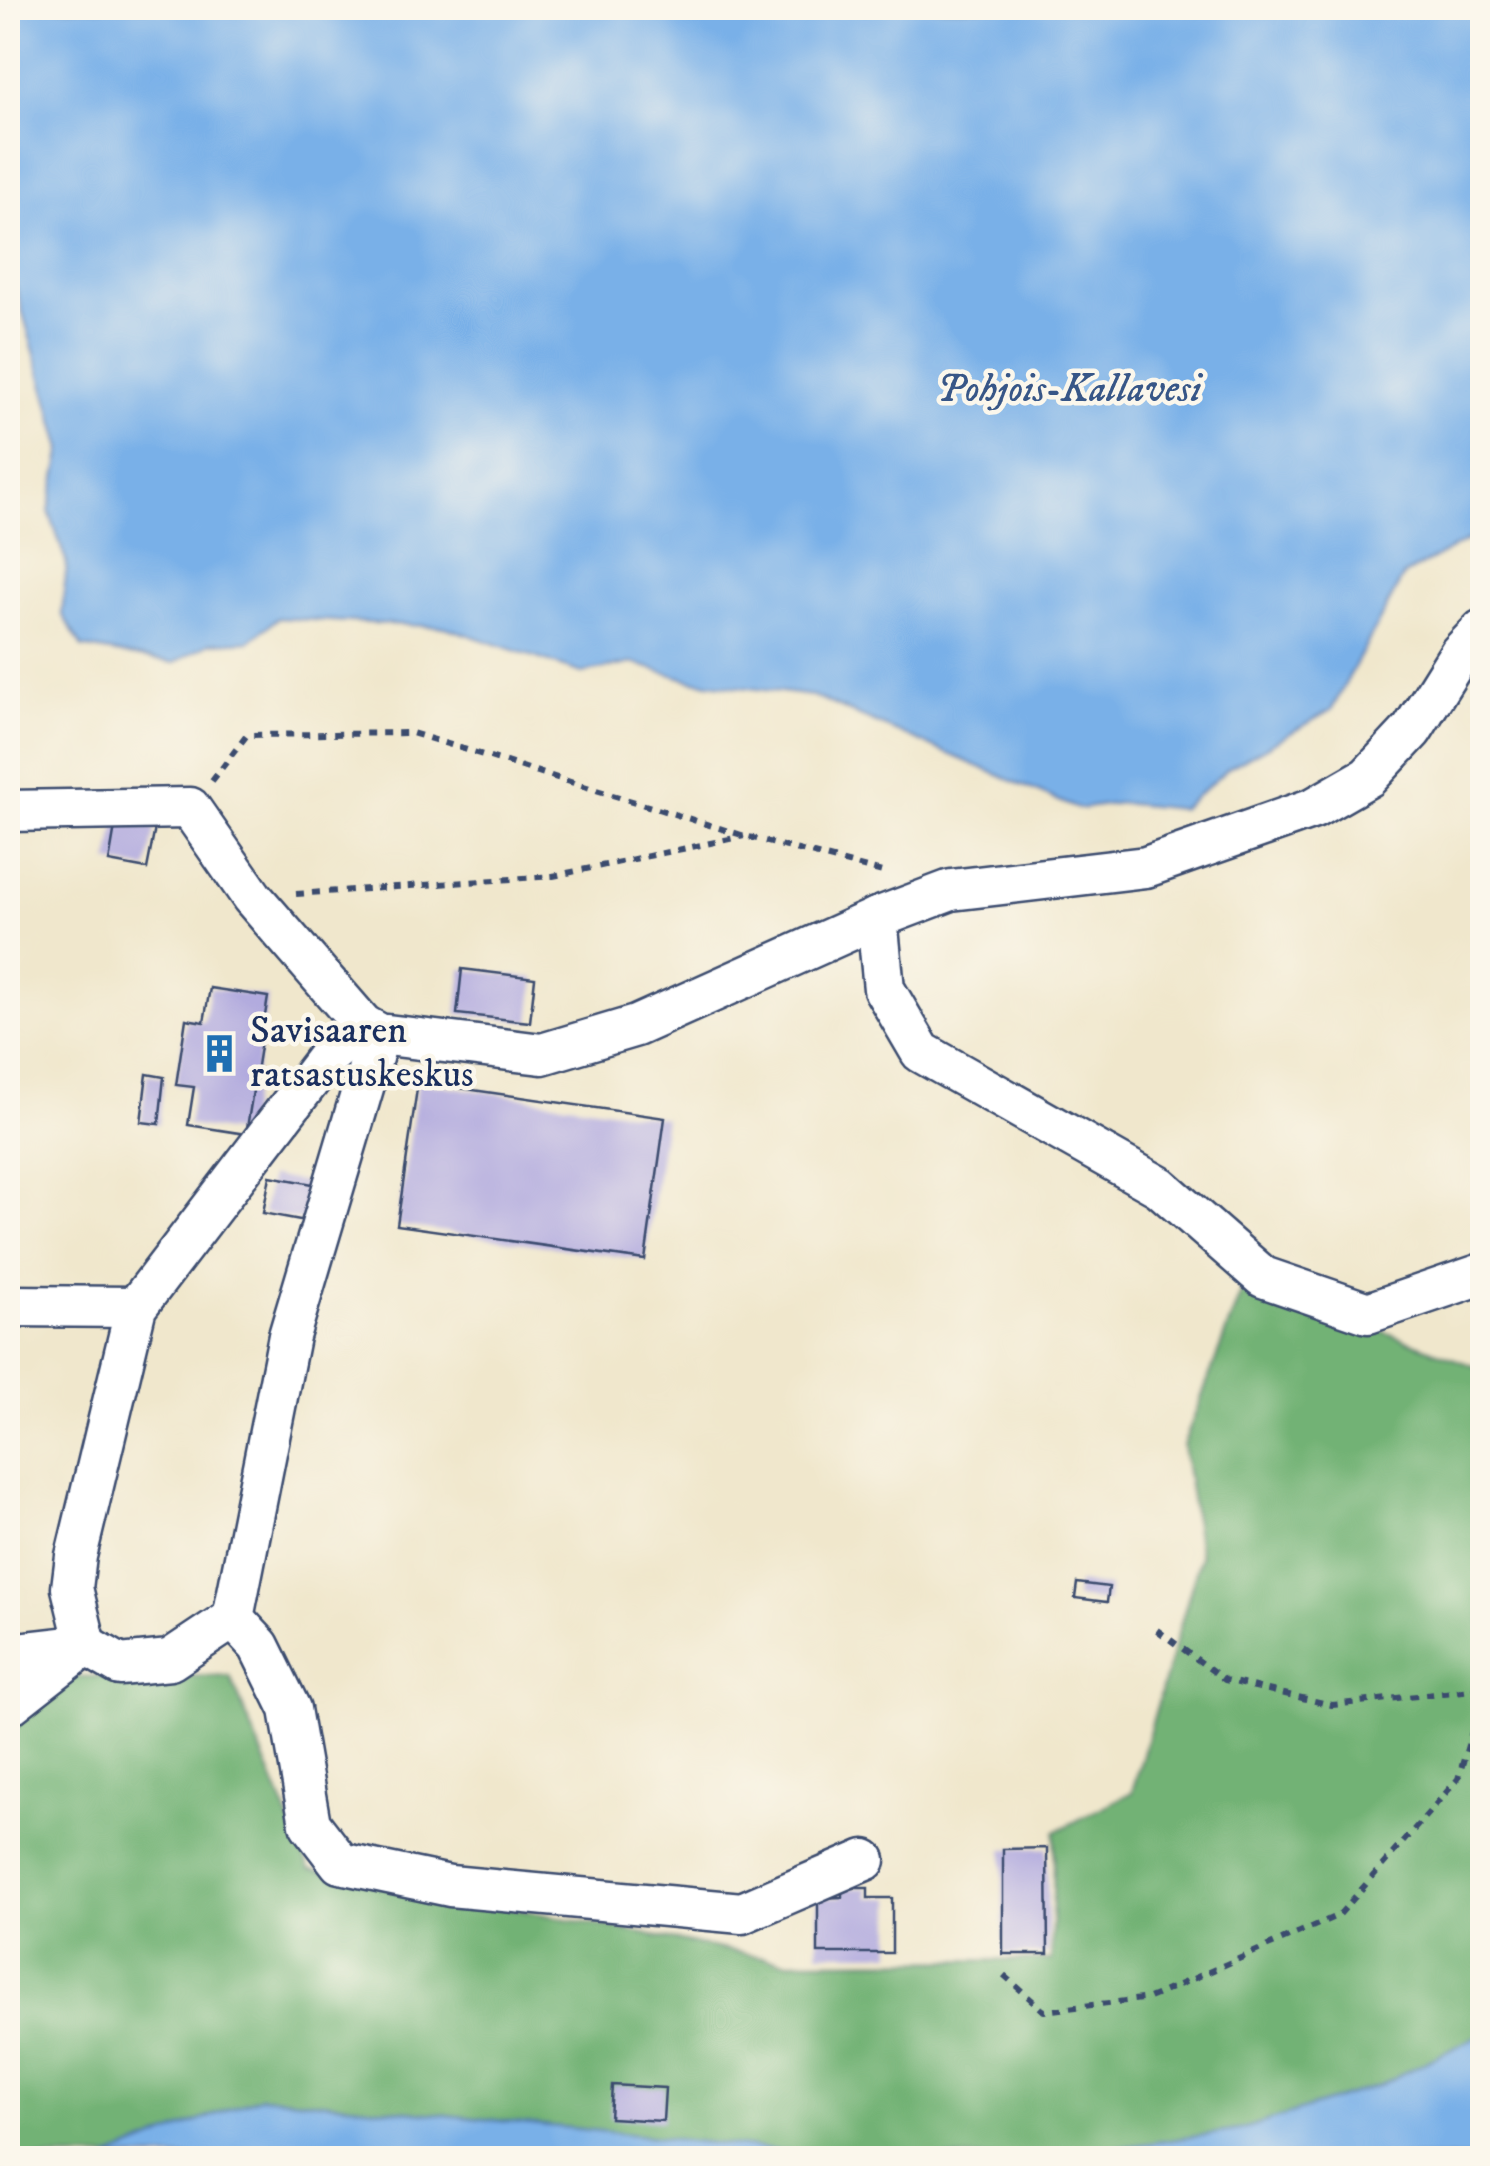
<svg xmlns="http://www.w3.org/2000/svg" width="1490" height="2166" viewBox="0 0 1490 2166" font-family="'IM FELL DW Pica',serif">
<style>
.forest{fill:#72b274;stroke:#467069;stroke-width:2.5}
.water{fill:#79b0e8;stroke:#4a70a3;stroke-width:2.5}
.building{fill:#b2abde}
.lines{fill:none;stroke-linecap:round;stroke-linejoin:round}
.minor-casing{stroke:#3b4b6e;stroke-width:45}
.path{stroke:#3b4b6e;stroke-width:6;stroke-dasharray:8 8;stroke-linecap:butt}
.minor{stroke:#fff;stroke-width:40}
.labels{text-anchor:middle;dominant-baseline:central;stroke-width:9;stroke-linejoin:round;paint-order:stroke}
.poi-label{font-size:38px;fill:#1b2f5e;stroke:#fbf7ec;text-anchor:start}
.water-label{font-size:40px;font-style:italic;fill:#375687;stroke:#fbf7ec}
</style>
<rect width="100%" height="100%" fill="#fbf7ec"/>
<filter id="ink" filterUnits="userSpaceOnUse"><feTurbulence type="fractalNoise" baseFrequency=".01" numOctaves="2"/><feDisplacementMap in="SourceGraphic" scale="20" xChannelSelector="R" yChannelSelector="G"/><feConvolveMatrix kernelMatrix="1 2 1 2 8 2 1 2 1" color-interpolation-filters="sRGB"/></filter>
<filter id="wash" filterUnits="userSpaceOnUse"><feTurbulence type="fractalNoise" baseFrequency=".0048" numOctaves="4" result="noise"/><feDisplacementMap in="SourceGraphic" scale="40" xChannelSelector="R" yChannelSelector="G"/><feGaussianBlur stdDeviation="2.25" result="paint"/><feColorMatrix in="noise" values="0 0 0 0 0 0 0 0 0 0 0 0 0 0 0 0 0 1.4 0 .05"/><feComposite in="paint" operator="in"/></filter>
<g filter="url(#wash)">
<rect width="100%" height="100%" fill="#f0e7cc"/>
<!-- forest -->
<polygon class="forest" points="1246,1279 1482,1369 1482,2034 1378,2086 1240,2130 1050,2158 842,2158 637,2135 262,2096 108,2158 8,2158 8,1677 230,1676 310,1869 783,1961 1051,1960 1055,1832 1132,1792 1200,1557 1183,1446"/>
<!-- water -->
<g class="water">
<polygon points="8,8 1482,8 1482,532 1404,575 1331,710 1229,768 1181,809 1120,803 1078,809 813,696 693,681 633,663 582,673 445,627 278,618 249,641 210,643 174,663 82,647 62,614 67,564 49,511 62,449 14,282 8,274"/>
<polygon points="1482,2034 1482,2158 1049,2158 1240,2130 1378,2086"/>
<polygon points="261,2096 637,2135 842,2158 108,2158"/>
</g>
<g id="blocks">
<!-- building -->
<g class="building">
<polygon points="116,821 155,828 147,869 109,862"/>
<polygon points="462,969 535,978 530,1022 457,1014"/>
<polygon points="210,988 268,997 246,1134 188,1125 194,1087 176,1085 186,1019 204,1022"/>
<polygon points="147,1074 164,1077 159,1124 141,1122"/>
<polygon points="418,1082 665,1118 645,1260 397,1225"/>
<polygon points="270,1176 318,1185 311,1222 263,1213"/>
<polygon points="1077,1583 1109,1587 1107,1602 1075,1598"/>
<polygon points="1047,1848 1048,1954 1003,1954 1003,1849"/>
<polygon points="842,1888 868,1888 868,1898 892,1898 892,1953 818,1953 818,1898 842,1897"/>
<polygon points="612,2085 665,2088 663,2121 610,2118"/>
</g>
</g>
</g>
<g filter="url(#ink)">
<use href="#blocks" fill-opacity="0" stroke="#3b4b6e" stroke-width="2.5"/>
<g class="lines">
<defs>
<g id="minor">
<polyline points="8,811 190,808 252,897 363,1025 379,1034 542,1054 636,1026 877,918 951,890 1146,867 1314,808 1368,777 1412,730 1460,653 1482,630"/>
<polyline points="877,918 884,989 921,1052 1160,1187 1263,1277 1368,1313 1482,1274"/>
<polyline points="379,1034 289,1336 233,1618 259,1646 290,1709 310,1824 340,1863 450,1886 742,1913 865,1860"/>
<polyline points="8,1306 136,1307"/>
<polyline points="86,1645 72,1588 76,1556 136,1307 328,1056 363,1025"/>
<polyline points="8,1654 86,1645 120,1665 170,1660 233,1618"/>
<polyline points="8,1706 86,1645"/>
</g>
</defs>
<!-- minor casing -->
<use href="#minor" class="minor-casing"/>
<!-- path -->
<g class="path">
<polyline points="212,781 247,735 412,733 745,836 886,873"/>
<polyline points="296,894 553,876 744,836"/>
<polyline points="1157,1630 1225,1680 1332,1705 1482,1689"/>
<polyline points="1004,1975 1044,2011 1149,1998 1339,1915 1458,1779 1482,1698"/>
</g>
<!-- minor -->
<use href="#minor" class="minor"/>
</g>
</g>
<!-- icons -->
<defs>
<symbol id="building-bare" viewBox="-9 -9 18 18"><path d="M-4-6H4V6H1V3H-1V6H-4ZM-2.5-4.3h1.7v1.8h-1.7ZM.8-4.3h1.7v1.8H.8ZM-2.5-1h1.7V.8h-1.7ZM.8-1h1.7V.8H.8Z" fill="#1f6fb2" stroke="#fbf7ec" stroke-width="2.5" paint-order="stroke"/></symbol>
</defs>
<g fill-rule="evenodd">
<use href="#building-bare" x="192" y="1026" width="55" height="55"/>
</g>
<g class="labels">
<!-- poi labels -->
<g class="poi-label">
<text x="250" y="1031">Savisaaren<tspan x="250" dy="44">ratsastuskeskus</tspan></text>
</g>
<!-- water labels -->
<g class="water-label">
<text x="1069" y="390">Pohjois-Kallavesi</text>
</g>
</g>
<!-- margin -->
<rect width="1490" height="2166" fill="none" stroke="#fbf7ec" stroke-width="40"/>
</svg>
